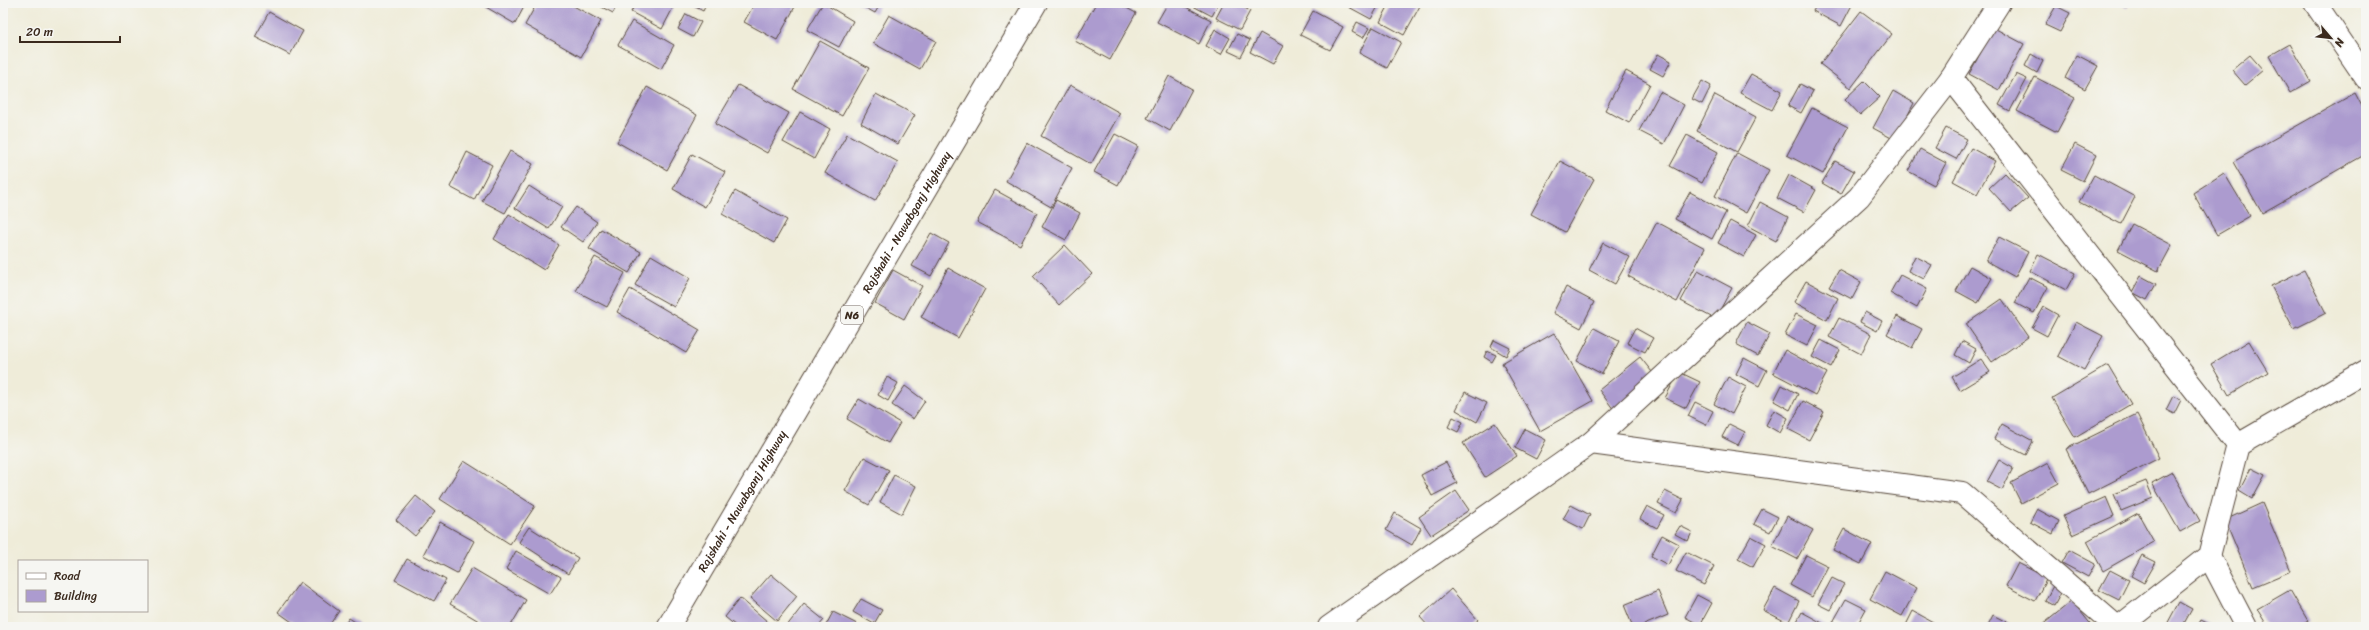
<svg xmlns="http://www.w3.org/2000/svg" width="2369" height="630" viewBox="0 0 2369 630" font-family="Sriracha,sans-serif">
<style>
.building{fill:#ac9bcf}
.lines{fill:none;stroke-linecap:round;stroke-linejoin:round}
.street-casing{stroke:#56473a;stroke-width:24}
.highway-casing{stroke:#56473a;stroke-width:24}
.street{stroke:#fff;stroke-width:22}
.highway{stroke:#fff;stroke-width:22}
.labels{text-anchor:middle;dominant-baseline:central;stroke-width:3;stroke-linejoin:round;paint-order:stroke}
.shield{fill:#f6f6f2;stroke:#73675e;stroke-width:1}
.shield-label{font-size:11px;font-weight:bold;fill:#3b2a1e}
.street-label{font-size:12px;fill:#3b2a1e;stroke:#f6f6f2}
</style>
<rect width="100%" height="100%" fill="#f6f6f2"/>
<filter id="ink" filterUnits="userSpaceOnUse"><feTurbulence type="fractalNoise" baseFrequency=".025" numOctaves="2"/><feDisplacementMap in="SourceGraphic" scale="8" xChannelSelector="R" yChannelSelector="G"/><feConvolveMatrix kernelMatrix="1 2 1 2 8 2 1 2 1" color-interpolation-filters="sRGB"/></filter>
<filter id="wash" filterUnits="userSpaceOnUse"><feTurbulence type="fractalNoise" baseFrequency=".012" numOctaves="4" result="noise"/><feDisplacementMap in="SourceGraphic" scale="16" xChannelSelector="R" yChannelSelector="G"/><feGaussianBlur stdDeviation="0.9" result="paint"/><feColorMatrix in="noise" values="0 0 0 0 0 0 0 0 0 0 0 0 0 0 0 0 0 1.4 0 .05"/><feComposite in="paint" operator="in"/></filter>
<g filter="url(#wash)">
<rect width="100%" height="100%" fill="#efecd9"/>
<g id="blocks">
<!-- building -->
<g class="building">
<polygon points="479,3 526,3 515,24"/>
<polygon points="537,3 568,3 601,21 581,57 525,25"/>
<polygon points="594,3 618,3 613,13"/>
<polygon points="636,3 668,3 674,6 662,29 631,12"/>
<polygon points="688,3 707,3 703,11"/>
<polygon points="755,3 797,3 777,40 744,22"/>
<polygon points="823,3 853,21 839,47 807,30"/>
<polygon points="857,3 881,3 875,13"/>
<polygon points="1096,3 1117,3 1136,13 1110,60 1075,41"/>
<polygon points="1168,3 1178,3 1211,20 1199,44 1157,22"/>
<polygon points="1194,3 1219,3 1212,16 1193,6"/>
<polygon points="1224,3 1236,3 1250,11 1240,30 1216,18"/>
<polygon points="1349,3 1380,3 1371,19 1347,6"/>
<polygon points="1390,3 1421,4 1404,35 1380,22"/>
<polygon points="1818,3 1847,3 1852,5 1841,26 1813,11"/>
<polygon points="2119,3 2130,3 2128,8"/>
<polygon points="2056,6 2070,13 2060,32 2045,25"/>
<polygon points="1313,11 1343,27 1330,50 1300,35"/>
<polygon points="1861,11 1892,34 1851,88 1820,64"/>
<polygon points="269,12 303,31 290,55 255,37"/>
<polygon points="686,14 701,22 693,37 678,29"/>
<polygon points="889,15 936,41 920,69 873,43"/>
<polygon points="632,21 674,45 661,69 618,45"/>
<polygon points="1357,22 1369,28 1363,38 1352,32"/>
<polygon points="1373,27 1401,42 1387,68 1359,53"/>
<polygon points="1994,28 2024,44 1999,90 1969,74"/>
<polygon points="1215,29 1230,38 1221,54 1206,46"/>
<polygon points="1260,33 1283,46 1273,64 1250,52"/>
<polygon points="1237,34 1250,40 1241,57 1228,51"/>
<polygon points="820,41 869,68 842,116 793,89"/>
<polygon points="2290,44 2311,81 2290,93 2269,56"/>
<polygon points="1658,54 1671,61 1663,76 1650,69"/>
<polygon points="2031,54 2043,61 2037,73 2025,66"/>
<polygon points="2077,55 2098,66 2085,89 2065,78"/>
<polygon points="2250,55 2263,70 2245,85 2232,70"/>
<polygon points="1626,71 1650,84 1629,123 1605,110"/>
<polygon points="1751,74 1782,91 1772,110 1740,93"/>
<polygon points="2016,74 2027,79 2010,111 1999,105"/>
<polygon points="1169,76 1192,89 1170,131 1147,118"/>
<polygon points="2035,77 2075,98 2057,132 2017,111"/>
<polygon points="1702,81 1711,86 1702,104 1692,99"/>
<polygon points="1864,81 1880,97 1860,115 1845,99"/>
<polygon points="1800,84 1813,91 1801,113 1788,106"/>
<polygon points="738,85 789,113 767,153 715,124"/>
<polygon points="1070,85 1120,113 1091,164 1041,136"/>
<polygon points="647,87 697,115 667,170 617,142"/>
<polygon points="1893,91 1914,103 1895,140 1873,128"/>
<polygon points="1660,92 1684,105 1664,144 1639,131"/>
<polygon points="2355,93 2366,114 2366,154 2262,213 2233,162"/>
<polygon points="876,94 915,115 898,144 861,123"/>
<polygon points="1715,95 1756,117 1737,152 1697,131"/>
<polygon points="1812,108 1848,127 1823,174 1787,155"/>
<polygon points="800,112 830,129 814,159 783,142"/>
<polygon points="1946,128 1967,139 1956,159 1935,148"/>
<polygon points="847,134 898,162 875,201 825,173"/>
<polygon points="1115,134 1138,146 1118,185 1094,172"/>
<polygon points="1687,135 1718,152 1702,183 1670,166"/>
<polygon points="1027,143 1072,168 1051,207 1006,181"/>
<polygon points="2075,144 2096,155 2083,181 2061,170"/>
<polygon points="1971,148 1995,161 1977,194 1953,181"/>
<polygon points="1920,149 1946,163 1934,185 1908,171"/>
<polygon points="510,151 533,164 505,213 482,201"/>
<polygon points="467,152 492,165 474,200 450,187"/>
<polygon points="1737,153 1769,170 1746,213 1715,196"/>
<polygon points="692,154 725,172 705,207 673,189"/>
<polygon points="1560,161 1594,179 1565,232 1531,214"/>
<polygon points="1835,161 1854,171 1841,194 1822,183"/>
<polygon points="2005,173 2028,198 2011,212 1989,188"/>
<polygon points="2224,173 2250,216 2217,235 2193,193"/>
<polygon points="1789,175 1816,190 1804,212 1777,198"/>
<polygon points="2094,175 2135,197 2121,224 2079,202"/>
<polygon points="529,186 562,207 549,229 515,208"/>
<polygon points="995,190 1037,213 1020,245 977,222"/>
<polygon points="735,191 787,220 774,243 722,214"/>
<polygon points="1690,192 1726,212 1712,239 1675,219"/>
<polygon points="1056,200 1080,213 1066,240 1042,227"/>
<polygon points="1760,202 1788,217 1776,241 1748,226"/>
<polygon points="576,207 597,222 583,242 561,227"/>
<polygon points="509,214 559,245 544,270 494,239"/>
<polygon points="1730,221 1756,235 1744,257 1718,243"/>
<polygon points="1657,222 1705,248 1677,302 1628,276"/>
<polygon points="2132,224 2172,245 2158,271 2118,250"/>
<polygon points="601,229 641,252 629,273 589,249"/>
<polygon points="931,233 949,243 931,276 912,266"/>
<polygon points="1999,237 2028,252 2015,277 1986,261"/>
<polygon points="1603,243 1630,257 1615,284 1589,270"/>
<polygon points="1065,245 1092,274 1059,305 1033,276"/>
<polygon points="2038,254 2075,273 2066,290 2030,271"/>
<polygon points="651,255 690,278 674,307 635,285"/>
<polygon points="1915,256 1932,265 1924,279 1908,271"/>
<polygon points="595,257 625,273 607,307 576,291"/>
<polygon points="1970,266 1992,278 1978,303 1956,291"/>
<polygon points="948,268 985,289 958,338 921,317"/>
<polygon points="893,270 922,286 904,319 875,303"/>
<polygon points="1698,270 1732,288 1715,319 1681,301"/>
<polygon points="1839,270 1861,282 1852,299 1829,287"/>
<polygon points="2304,270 2326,313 2294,329 2271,286"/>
<polygon points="1900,275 1927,289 1917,308 1890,293"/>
<polygon points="2141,276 2156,284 2147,300 2132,292"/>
<polygon points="2029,277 2048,287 2034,313 2015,303"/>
<polygon points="1806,281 1838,298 1827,320 1794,302"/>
<polygon points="1566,287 1594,302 1581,328 1553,313"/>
<polygon points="630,289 700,330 686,353 617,312"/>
<polygon points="2002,299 2028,337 1992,362 1966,324"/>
<polygon points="2044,307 2058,315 2047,336 2032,328"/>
<polygon points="1865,312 1882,321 1877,331 1860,322"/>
<polygon points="1796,314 1818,325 1807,346 1785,335"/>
<polygon points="1897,316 1922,329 1912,348 1887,334"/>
<polygon points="1839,318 1871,334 1861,354 1829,337"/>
<polygon points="1747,322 1770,334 1758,356 1736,344"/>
<polygon points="2076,322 2103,336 2084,370 2058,356"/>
<polygon points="1594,328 1619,341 1602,374 1577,361"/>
<polygon points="1635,328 1653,338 1645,352 1627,343"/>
<polygon points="1554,333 1593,401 1540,431 1502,363"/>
<polygon points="1494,340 1510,348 1506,356 1491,347"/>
<polygon points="1821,340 1840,350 1831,367 1812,357"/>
<polygon points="1962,341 1976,349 1969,363 1955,355"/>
<polygon points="2249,341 2268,372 2229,395 2211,364"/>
<polygon points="1785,350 1827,373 1815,395 1773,373"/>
<polygon points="1487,351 1496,355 1492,362 1484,357"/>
<polygon points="1640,357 1656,377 1614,410 1599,390"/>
<polygon points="1744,358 1767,370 1759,386 1736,374"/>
<polygon points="1981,359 1990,372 1960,390 1952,377"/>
<polygon points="2108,365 2131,404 2075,437 2052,398"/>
<polygon points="1679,372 1700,382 1686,408 1665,398"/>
<polygon points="887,377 898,383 888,401 878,395"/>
<polygon points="1728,377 1746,387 1732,414 1714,404"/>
<polygon points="1782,385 1798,394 1790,410 1774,401"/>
<polygon points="905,386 925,401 913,419 892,405"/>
<polygon points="1465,392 1487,403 1477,422 1456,410"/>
<polygon points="2173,396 2181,400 2174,414 2166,410"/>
<polygon points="859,399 900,423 888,443 847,419"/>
<polygon points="1803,401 1824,412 1809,440 1788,429"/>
<polygon points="1695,402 1713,411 1706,425 1688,416"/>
<polygon points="1774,410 1788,418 1780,433 1766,425"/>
<polygon points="2137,414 2159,458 2088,494 2066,449"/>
<polygon points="1453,417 1463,422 1458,432 1448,427"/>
<polygon points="1495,423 1517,456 1485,477 1463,443"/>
<polygon points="1729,424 1745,432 1738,445 1722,437"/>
<polygon points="2002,424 2033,441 2026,455 1994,439"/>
<polygon points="1525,429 1546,440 1536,459 1515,448"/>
<polygon points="864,457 889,470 869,505 845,491"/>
<polygon points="1999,460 2013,468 2002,490 1987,482"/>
<polygon points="464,461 535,506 510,544 440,499"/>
<polygon points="1446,462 1457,483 1432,496 1421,475"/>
<polygon points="2048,463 2059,483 2021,503 2011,483"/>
<polygon points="2251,468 2265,475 2252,499 2239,491"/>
<polygon points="2172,472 2200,521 2180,532 2152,483"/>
<polygon points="894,475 916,486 902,514 880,502"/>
<polygon points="2146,481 2153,498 2121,511 2114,494"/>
<polygon points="1456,491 1469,510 1431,535 1419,517"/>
<polygon points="1665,491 1683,500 1676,513 1658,504"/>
<polygon points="416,496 435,512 415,536 396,520"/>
<polygon points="2106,497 2114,516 2072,535 2063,516"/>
<polygon points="2262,503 2291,571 2253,587 2225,520"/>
<polygon points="1571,505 1590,515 1583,529 1563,519"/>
<polygon points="1647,506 1664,515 1657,528 1640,519"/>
<polygon points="1762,509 1778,517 1770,532 1754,524"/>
<polygon points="2037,509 2059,521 2053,534 2030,522"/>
<polygon points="1395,513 1421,528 1412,545 1386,530"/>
<polygon points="2138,513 2154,542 2103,571 2087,541"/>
<polygon points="1787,516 1813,530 1797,559 1772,546"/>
<polygon points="440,522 474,541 457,573 423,555"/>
<polygon points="1680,526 1692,532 1688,541 1675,534"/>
<polygon points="529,527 578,558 568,574 519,542"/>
<polygon points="1844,529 1872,544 1861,564 1833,550"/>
<polygon points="1662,535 1679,544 1668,565 1651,556"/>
<polygon points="1751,536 1766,544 1753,567 1738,559"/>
<polygon points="2069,550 2095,564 2088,577 2062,563"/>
<polygon points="516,551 561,577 550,594 506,569"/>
<polygon points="1686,552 1714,566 1704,585 1676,571"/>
<polygon points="1806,555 1828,566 1812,597 1790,585"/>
<polygon points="2142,555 2156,562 2144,583 2131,576"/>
<polygon points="407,559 446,580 434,601 395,580"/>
<polygon points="2018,563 2047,578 2035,601 2006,586"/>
<polygon points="472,568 526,600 510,627 489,627 450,604"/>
<polygon points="2110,570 2129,580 2119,600 2099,590"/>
<polygon points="1885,571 1917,588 1902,616 1870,599"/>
<polygon points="771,574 797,596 777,621 750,598"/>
<polygon points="1832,578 1844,584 1830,610 1818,604"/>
<polygon points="300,582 339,611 328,627 299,627 278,612"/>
<polygon points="2054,584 2063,589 2054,606 2045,601"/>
<polygon points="1775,588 1799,601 1788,623 1763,610"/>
<polygon points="1451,589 1478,620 1470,627 1429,627 1420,617"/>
<polygon points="2290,590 2308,621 2299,627 2268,627 2257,609"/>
<polygon points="1658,591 1668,615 1639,627 1633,627 1624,605"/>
<polygon points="1697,595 1712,603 1700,625 1685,617"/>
<polygon points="740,598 768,622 764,627 737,627 725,617"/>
<polygon points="861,599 882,610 874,624 853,612"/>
<polygon points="1846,599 1866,609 1856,627 1842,627 1833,622"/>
<polygon points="2072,601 2093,627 2042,627 2041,626"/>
<polygon points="2179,602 2192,609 2182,627 2168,627 2166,626"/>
<polygon points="804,604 824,620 818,627 786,627"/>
<polygon points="1913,611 1942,627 1905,627"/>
<polygon points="833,612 857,624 856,627 825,627"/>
<polygon points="1802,612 1826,625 1825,627 1794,627"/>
<polygon points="1993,615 2016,627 1987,627"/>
<polygon points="349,618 363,627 343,627"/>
<polygon points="2201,620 2215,627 2197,627"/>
</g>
</g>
</g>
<g filter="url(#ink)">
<use href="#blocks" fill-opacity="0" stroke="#56473a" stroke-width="1"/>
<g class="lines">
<defs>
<g id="street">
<polyline points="2315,3 2366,78"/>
<polyline points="1951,78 2238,445 2366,371"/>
<polyline points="1591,443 1962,493 2117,627"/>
<polyline points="2209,556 2246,627"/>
<polyline points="1329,627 1591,443 1859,197 1951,78 1999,3"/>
<polyline points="2119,627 2209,556 2238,445"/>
</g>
<g id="highway">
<path id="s1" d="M668 627 1036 3"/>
</g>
</defs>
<!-- street casing -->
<use href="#street" class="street-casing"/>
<!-- highway casing -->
<use href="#highway" class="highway-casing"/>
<!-- street -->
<use href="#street" class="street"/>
<!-- highway -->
<use href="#highway" class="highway"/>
</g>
</g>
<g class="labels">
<!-- shield labels -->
<rect class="shield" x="841" y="306" width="22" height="18" rx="3"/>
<g class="shield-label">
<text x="852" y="315">N6</text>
</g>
<!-- street labels -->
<g class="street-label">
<text stroke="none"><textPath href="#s1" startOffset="470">Rajshahi - Nawabganj Highway</textPath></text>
<text stroke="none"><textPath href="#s1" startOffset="146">Rajshahi - Nawabganj Highway</textPath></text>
</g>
</g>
<!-- margin -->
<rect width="2369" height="630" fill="none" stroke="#f6f6f2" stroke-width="16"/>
<!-- legend -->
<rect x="18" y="560" width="130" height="52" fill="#f6f6f2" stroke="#aba49d"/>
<rect x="26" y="573" width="20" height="6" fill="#ffffff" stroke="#aba49d"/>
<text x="54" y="580" font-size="12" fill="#3b2a1e">Road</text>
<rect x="26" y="590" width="20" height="12" fill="#ac9bcf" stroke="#aba49d"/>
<text x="54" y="600" font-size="12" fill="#3b2a1e">Building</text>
<!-- north arrow -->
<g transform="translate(2331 38) rotate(118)" stroke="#f6f6f2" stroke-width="3" paint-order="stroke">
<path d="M0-3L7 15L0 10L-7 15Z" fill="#3b2a1e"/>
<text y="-6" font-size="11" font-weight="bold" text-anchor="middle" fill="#3b2a1e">N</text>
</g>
<!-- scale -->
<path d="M20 36v6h100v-6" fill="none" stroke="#3b2a1e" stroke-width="2"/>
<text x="26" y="36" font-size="12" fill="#3b2a1e" stroke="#f6f6f2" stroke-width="3" paint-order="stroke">20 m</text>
</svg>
